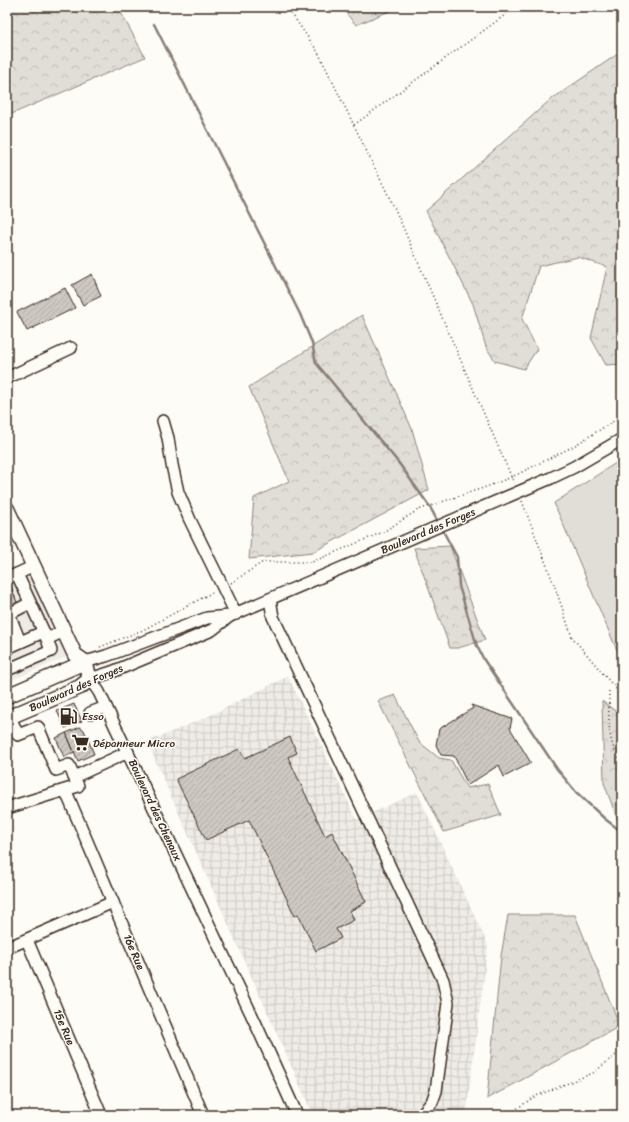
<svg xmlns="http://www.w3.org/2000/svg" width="629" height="1122" viewBox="0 0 629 1122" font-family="Sriracha,sans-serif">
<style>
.built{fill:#efece7}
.industrial{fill:url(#industrial-grid)}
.green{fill:#e1ded7;stroke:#8e847a}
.forest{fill:url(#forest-crowns);stroke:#8e847a}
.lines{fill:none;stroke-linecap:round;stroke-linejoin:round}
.stream{stroke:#887d74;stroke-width:2.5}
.building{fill:url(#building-hatch);stroke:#3b2a1e}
.minor-casing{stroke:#3b2a1e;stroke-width:14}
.major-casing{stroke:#3b2a1e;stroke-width:17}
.path{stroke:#3b2a1e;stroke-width:1.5;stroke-dasharray:1 3;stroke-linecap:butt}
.minor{stroke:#fdfcf7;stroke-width:11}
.major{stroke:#fdfcf7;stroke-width:14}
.labels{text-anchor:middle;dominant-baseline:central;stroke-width:3;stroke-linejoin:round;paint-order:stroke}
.street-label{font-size:11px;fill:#3b2a1e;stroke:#fdfcf7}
.poi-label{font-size:11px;fill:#3b2a1e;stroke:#fdfcf7;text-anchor:start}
</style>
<defs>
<pattern id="industrial-grid" width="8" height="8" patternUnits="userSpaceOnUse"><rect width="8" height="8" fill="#efece7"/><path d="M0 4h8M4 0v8" fill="none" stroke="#cecbc6"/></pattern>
<pattern id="forest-crowns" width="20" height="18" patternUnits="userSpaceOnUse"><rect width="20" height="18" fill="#e1ded7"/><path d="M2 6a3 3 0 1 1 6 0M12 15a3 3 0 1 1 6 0" fill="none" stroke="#c2bfb8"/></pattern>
<pattern id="building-hatch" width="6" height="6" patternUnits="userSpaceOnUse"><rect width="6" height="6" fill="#cdc8c2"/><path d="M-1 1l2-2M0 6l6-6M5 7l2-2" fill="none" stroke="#b1aca6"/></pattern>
</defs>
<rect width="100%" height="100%" fill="#fdfcf7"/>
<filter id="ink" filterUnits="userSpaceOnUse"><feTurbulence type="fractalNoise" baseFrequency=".025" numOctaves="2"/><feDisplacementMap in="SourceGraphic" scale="8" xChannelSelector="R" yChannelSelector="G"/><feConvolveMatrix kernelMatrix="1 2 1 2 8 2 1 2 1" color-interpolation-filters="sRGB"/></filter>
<g filter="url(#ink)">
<!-- built -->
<polygon class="built" points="25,568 69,656 7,682 7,576"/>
<!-- industrial -->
<polygon class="industrial" points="288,676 357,820 417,792 488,945 466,1115 313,1115 147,742 207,717"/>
<!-- green -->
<polygon class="green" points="622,459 622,662 554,503"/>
<!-- forest -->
<g class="forest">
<polygon points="7,7 118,7 145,57 7,116"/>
<polygon points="341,7 399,7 356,25"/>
<polygon points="622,51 622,364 606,365 591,338 607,267 578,257 539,266 522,319 537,349 524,369 495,361 486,347 473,304 426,211 549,101"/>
<polygon points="362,315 412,429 429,490 313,552 249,559 254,498 289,481 249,387"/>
<polygon points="450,546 485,640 458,648 450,648 414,548"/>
<polygon points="395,695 419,742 439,758 451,760 467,788 488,784 501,815 444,832 378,701"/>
<polygon points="602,701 622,716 622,832 604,783"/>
<polygon points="508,915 575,915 620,1026 487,1099 501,956"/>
</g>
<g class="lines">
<!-- stream -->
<g class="stream">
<polyline points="154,24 300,314 312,343 316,363 398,462 430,507 438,522"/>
<polyline points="442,529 457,557 459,586 477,646 484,660 557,769 576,792 605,819 622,832"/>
</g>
</g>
<!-- building -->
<g class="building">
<polygon points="92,274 101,296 83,305 72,285"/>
<polygon points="65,288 75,308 27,331 17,312"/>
<polygon points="9,581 18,605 7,610 7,582"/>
<polygon points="74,704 82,721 65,728 57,711"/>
<polygon points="471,705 512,719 510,728 531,763 504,777 499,765 468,785 454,756 441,755 436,745 439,729 473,708"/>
<polygon points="80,727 84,730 94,754 78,761 66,733"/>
<polygon points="66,733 74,752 64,757 56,738"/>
<polygon points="290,737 297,753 288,757 325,836 332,832 366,902 350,911 354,920 336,929 341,938 316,951 298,914 295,916 249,820 206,840 176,779 239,749 245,758"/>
</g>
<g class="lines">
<defs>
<g id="minor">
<polyline points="7,378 71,348"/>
<polyline points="163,421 168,438 172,465 178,492 190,520 236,614"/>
<polyline points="34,566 17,574 47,639 64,631"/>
<polyline points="7,578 17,574"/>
<polyline points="270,599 273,617 443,980 448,1003 436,1091 432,1102 421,1115"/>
<polyline points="20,642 9,614 30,603"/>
<polyline points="7,648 43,632"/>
<polyline points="85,662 106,656 207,618 230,616"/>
<polyline points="7,670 51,651 47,639"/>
<polyline points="90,713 106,707"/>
<polyline points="74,777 128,752"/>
<polyline points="64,791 67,794 203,1115"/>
<polyline points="7,808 78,786 69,765 56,770 38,727 18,735 10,717"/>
<polyline points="27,940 101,1115"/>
<polyline points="7,948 113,902"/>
<polyline points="297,1115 255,1022 99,692 90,679 112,672 212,630 230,616 551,478 574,467 622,439"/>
</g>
<g id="major">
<polyline points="7,509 75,655 85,662 90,679 80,687 7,718"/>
<polyline points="7,696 85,662"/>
</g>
</defs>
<!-- minor casing -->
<use href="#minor" class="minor-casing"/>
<!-- major casing -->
<use href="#major" class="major-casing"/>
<!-- path -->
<g class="path">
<polyline points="287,7 318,52 395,209 514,483"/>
<polyline points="354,125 516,7"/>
<polyline points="522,501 555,587 572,637 622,696"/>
<polyline points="231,583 263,562 312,562 383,532 418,510 486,487 512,477 572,447 622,416"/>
<polyline points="100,647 143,630 213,592"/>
<path d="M609 691C609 716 606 742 622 764"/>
<polyline points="507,1115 536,1096 593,1073 622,1050"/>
</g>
<!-- minor -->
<use href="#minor" class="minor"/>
<!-- major -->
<use href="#major" class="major"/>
</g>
</g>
<!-- icons -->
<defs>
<symbol id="fuel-bare" viewBox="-9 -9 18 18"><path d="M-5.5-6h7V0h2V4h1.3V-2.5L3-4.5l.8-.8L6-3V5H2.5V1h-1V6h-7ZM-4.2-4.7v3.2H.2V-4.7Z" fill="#3b2a1e" stroke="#fdfcf7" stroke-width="2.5" paint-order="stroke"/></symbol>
<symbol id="supermarket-bare" viewBox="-9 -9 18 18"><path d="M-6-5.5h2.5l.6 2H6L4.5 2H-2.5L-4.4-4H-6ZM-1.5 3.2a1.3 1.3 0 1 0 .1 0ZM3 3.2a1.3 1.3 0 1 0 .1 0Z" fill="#3b2a1e" stroke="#fdfcf7" stroke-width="2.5" paint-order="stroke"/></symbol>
</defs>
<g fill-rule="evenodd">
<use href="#fuel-bare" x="56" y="704" width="25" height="25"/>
<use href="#supermarket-bare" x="68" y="730" width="25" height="25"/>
</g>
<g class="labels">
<!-- street labels -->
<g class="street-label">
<text transform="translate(428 531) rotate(-23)">Boulevard des Forges</text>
<text transform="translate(76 688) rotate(-24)">Boulevard des Forges</text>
<text transform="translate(155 810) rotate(65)">Boulevard des Chenaux</text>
<text transform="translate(134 952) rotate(67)">16e Rue</text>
<text transform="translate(64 1027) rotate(67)">15e Rue</text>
</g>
<!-- poi labels -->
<g class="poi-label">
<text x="82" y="716">Esso</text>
<text x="93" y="743">Dépanneur Micro</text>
</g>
</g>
<!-- margin -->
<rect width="629" height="1122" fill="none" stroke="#fdfcf7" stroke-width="24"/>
<rect x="12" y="12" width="605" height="1098" fill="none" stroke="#3b2a1e" stroke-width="1.5" filter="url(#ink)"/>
</svg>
